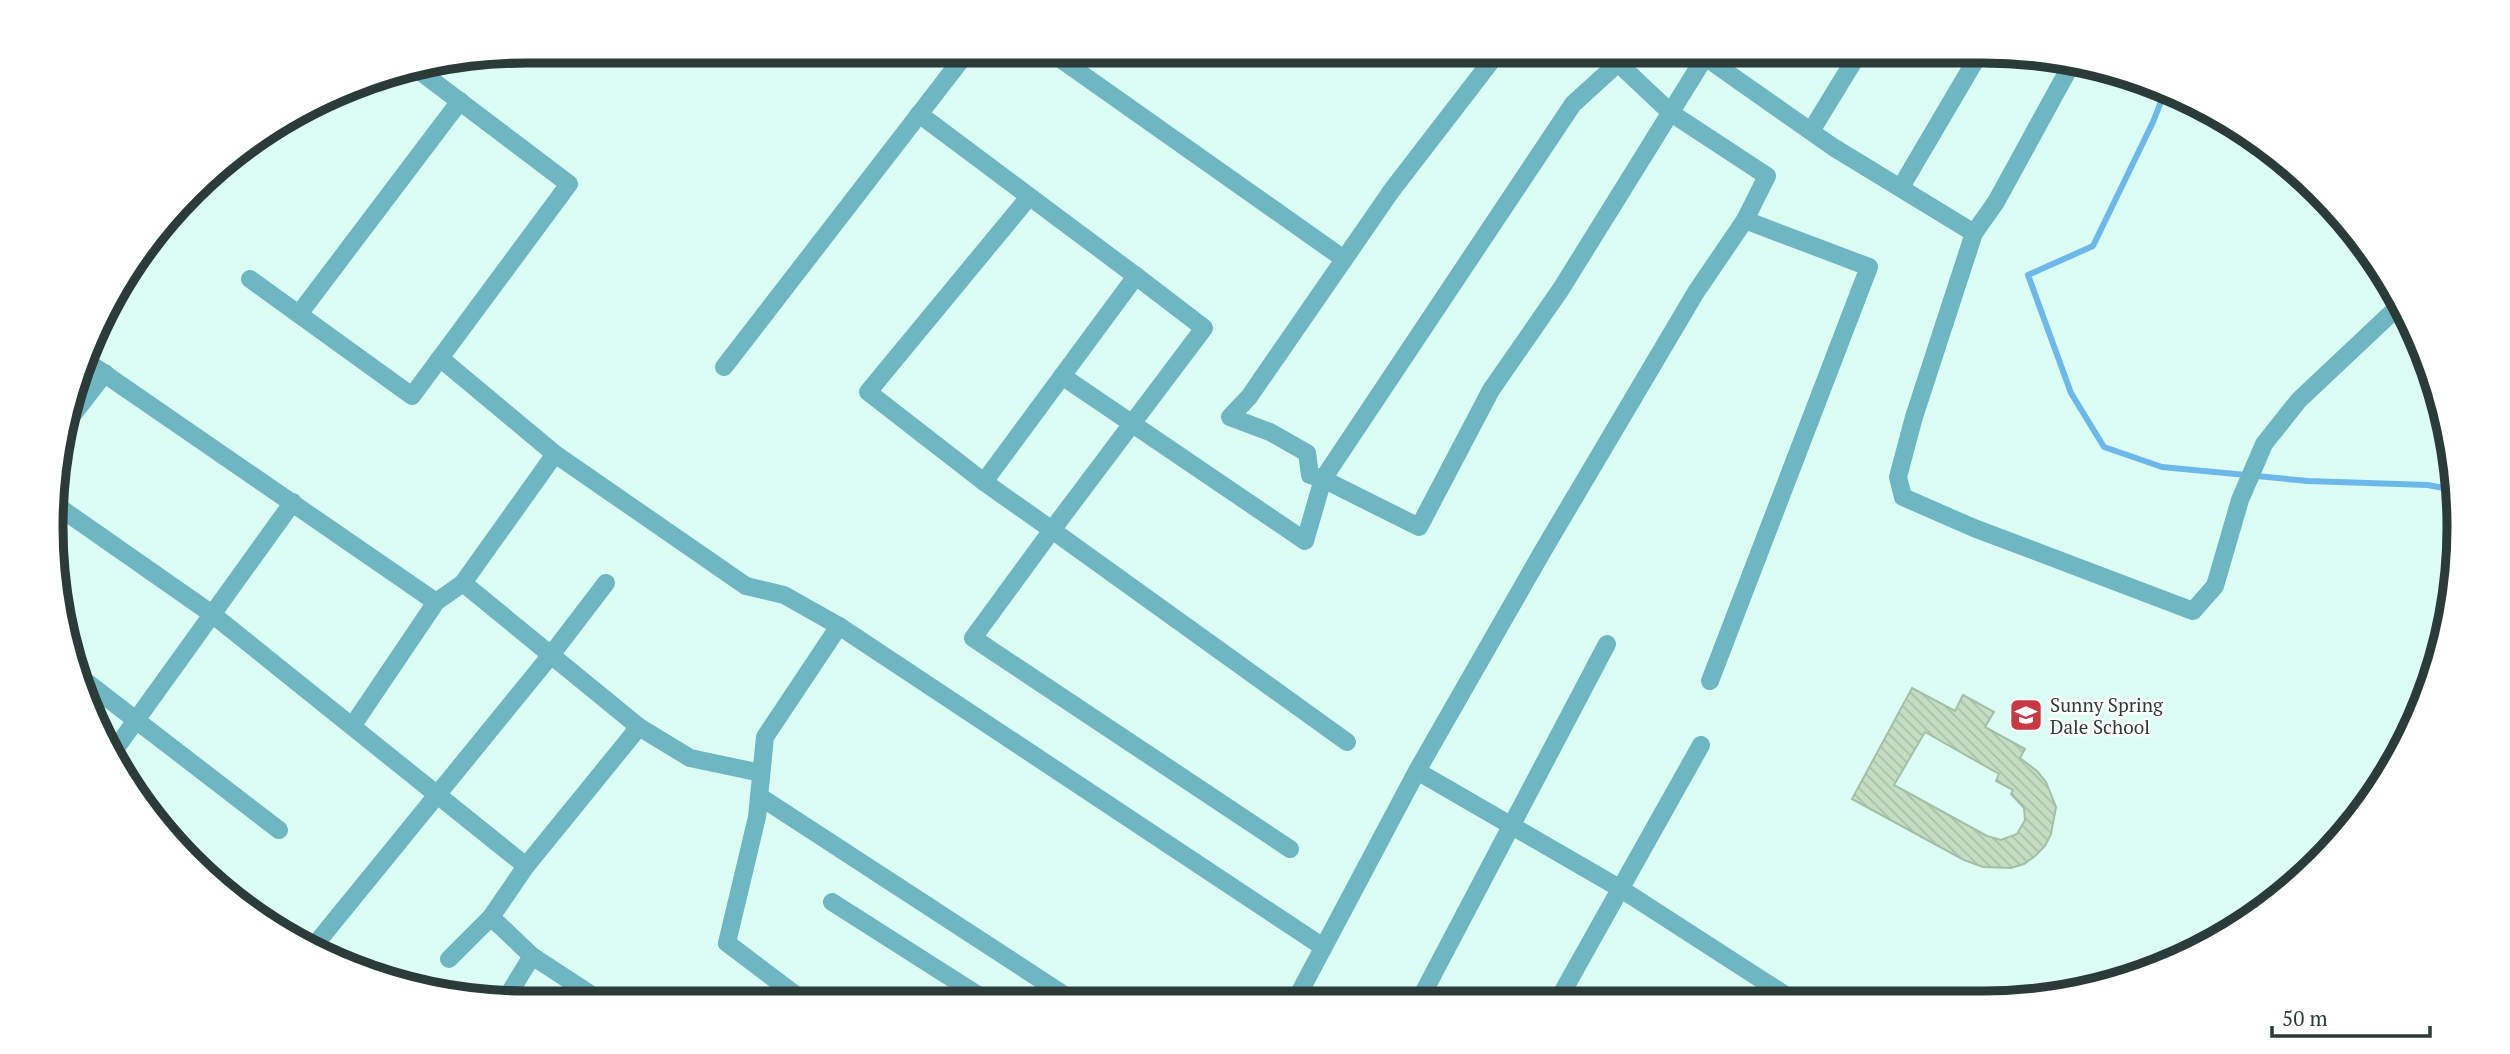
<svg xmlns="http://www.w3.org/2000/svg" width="2510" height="1054" viewBox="0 0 2510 1054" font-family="'PT Serif',serif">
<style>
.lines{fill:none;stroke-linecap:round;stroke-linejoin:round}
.stream{stroke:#6db8eb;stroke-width:6}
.building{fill:url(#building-back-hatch);stroke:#a5bfa6;stroke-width:2;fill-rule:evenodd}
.minor{stroke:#6eb6c1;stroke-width:18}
.labels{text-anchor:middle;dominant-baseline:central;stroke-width:5;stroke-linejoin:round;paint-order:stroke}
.poi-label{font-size:19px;fill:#2b3b37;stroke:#fff;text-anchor:start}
.rim{fill:none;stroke:#2b3b37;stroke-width:9}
</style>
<defs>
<pattern id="building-back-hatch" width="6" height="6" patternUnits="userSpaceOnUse" patternTransform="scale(1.75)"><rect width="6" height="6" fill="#c4dec4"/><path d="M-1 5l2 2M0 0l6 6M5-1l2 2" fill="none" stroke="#a9bfa9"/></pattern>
</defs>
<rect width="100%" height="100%" fill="#dcfdf4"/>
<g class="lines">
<!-- stream -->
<polyline class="stream" points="2166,89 2153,122 2093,246 2028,275 2071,393 2104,447 2162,467 2308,481 2428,485 2458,491"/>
</g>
<!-- building -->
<path class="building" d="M1912 688 1955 711 1963 695 1994 712 1985 727 2025 749 2020 758 2037 771 2046 782 2056 807 2051 834 2045 846 2035 856 2024 864 2011 868 1983 867 1964 860 1852 799ZM1925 732 1999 774 1996 781 2013 790 2011 794 2024 808 2025 820 2017 834 2001 840 1987 836 1894 785Z"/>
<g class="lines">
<!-- minor -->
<g class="minor">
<polyline points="1049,51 1344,259"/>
<polyline points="1626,51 1618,63 1573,104 1323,479 1419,527 1491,390 1561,289 1705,57"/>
<polyline points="1711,51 1705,57 1833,147 1974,233"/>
<polyline points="2071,65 1996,202 1974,233 1914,417 1898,477 1903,497 1974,528 2193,611 2215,586 2240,500 2264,444 2299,400 2402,303"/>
<polyline points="919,114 1136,276 984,482"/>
<polyline points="1811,131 1860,51"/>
<polyline points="1901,187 1981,51"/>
<polyline points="1029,197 868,392 984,482 1052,530 973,638 1290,849"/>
<polyline points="1136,276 1204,328 1052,530 1347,742"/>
<polyline points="250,279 412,396 569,184 417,69"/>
<polyline points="299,314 460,101"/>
<polyline points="440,358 555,454 746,586 784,595 839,626 1323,947"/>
<polyline points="83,359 436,602"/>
<polyline points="724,367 968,51"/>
<polyline points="1062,376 1305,541 1323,479 1310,475 1307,453 1270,432 1230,417 1249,397 1392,190 1499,51"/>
<polyline points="64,426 105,373"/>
<polyline points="56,505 212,614 526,866"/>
<polyline points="463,583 639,727 690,758 761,773"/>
<polyline points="76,674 279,830"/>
<polyline points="1710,681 1869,267 1745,220"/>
<polyline points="353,725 436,602 463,583 555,454"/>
<polyline points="111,755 293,502"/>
<polyline points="1417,771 1621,889 1793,1000"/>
<polyline points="759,796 1075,1002"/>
<polyline points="832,902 989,1002"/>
<polyline points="491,917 532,956 604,1003"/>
<polyline points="314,946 551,655 606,583"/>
<polyline points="449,959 491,917 526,866 639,727"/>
<polyline points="505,1000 532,956"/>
<polyline points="1558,1000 1701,745"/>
<polyline points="1295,1001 1417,771 1544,549 1696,292 1745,220 1767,176 1671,113 1618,63 1597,51"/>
<polyline points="1419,1001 1607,644"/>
<polyline points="805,1002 727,943 757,817 765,737 839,626"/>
</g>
</g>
<!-- icons -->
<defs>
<symbol id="school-square" viewBox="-11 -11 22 22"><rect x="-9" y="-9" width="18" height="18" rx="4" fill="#c83944" stroke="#fff"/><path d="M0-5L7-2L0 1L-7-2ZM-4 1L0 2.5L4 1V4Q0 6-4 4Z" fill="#fff"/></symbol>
</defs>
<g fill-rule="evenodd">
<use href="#school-square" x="2007" y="696" width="38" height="38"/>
</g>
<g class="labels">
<!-- poi labels -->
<g class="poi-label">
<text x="2050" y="704">Sunny Spring<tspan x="2050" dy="22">Dale School</tspan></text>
</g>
</g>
<!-- crop -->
<path d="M0 0H2510V1054H0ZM527 63H1983A464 464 0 0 1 2447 527V527A464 464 0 0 1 1983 991H527A464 464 0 0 1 63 527V527A464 464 0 0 1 527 63Z" fill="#fff" fill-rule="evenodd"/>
<path class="rim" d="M527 63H1983A464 464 0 0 1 2447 527V527A464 464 0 0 1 1983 991H527A464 464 0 0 1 63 527V527A464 464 0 0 1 527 63Z"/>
<!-- scale -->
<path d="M2272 1026v10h158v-10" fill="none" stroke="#2b3b37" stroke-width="3.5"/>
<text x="2282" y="1026" font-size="21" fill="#2b3b37" stroke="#ffffff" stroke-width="5" paint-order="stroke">50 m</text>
</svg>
